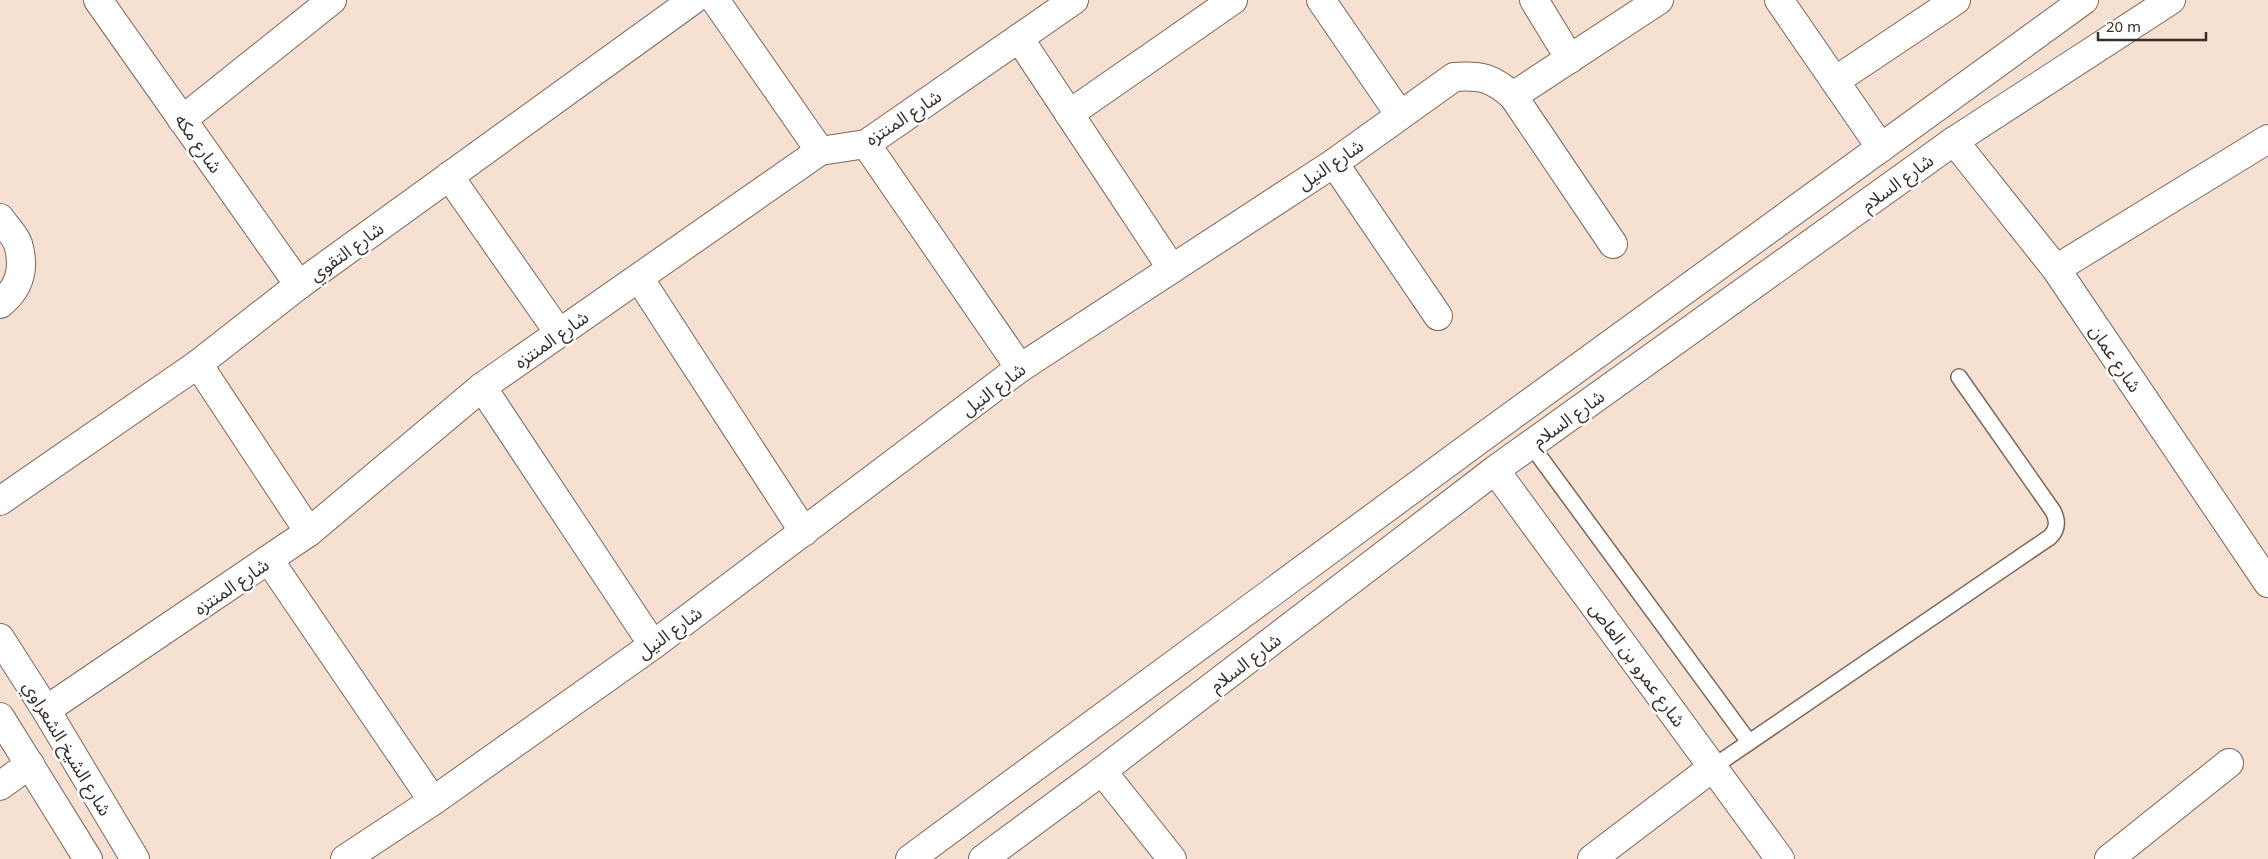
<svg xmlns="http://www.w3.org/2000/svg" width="2268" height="859" viewBox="0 0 2268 859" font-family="'Noto Sans','Noto Sans Arabic',sans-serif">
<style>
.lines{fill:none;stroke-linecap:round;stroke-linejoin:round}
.service-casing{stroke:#7a685b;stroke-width:18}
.minor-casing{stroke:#7a685b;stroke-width:30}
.tertiary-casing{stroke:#7a685b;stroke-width:30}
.service{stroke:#fff;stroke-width:15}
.minor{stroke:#fff;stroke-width:28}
.tertiary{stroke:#fff;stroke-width:28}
.labels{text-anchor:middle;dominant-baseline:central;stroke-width:5;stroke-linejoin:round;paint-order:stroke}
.street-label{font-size:18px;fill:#362e29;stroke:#fff}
</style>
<rect width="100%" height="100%" fill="#f5e0d1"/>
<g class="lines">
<defs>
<g id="service">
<polyline points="1531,445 1749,742"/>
<path d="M1713 767 2050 537C2058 529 2058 521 2053 511L1959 377"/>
</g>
<g id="minor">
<polyline points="98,0 299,285"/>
<polyline points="715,0 820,151"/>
<polyline points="1321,0 1400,115"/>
<polyline points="1534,0 1570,59"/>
<polyline points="1779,0 1881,148"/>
<polyline points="1019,38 1172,269"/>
<polyline points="1835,81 1956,0"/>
<polyline points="1513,96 1659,0"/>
<polyline points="1069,114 1233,0"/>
<polyline points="182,120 332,0"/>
<polyline points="1954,141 2056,269 2268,583"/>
<polyline points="866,144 1020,368"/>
<polyline points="1334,163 1438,316"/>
<polyline points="449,176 559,333"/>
<path d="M0 218C5 226 15 235 18 244 25 268 20 288 0 304"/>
<polyline points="2056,269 2268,139"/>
<polyline points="639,278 804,532"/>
<polyline points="198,364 309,532"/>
<polyline points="482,387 653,645"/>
<polyline points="1495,470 1780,859"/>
<polyline points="0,501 198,364 299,285 693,0"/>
<polyline points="269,560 433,801"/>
<polyline points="0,638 46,710 135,859"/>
<polyline points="46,710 309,532 482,387 820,151 866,144 1074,0"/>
<polyline points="0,717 88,859"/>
<polyline points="1102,771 1172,859"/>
<polyline points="0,786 30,764"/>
<path d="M345 859 433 801 653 645 1020 368 1334 163 1454 77C1482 75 1492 78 1513 96L1613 244"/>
<polyline points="1592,859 1713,767"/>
<polyline points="2109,859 2229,763"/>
</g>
<g id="tertiary">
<polyline points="910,859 1480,439 2084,0"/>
<polyline points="983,859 1102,771 1495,470 1954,141 2171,0"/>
</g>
</defs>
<!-- service casing -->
<use href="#service" class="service-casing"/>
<!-- minor casing -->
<use href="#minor" class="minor-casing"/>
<!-- tertiary casing -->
<use href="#tertiary" class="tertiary-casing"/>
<!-- service -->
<use href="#service" class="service"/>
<!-- minor -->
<use href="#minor" class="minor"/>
<!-- tertiary -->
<use href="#tertiary" class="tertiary"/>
</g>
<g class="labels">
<!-- street labels -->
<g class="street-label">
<text transform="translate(903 117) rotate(-33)">شارع المنتزه</text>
<text transform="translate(199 143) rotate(55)">شارع مكه</text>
<text transform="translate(1330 164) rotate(-34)">شارع النيل</text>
<text transform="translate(1897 182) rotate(-36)">شارع السلام</text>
<text transform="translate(346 251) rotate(-36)">شارع التقوي</text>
<text transform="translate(551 339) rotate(-35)">شارع المنتزه</text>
<text transform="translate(2116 358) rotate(56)">شارع عمان</text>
<text transform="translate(993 389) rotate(-37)">شارع النيل</text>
<text transform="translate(1568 418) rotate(-36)">شارع السلام</text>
<text transform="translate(231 586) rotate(-34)">شارع المنتزه</text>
<text transform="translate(669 632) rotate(-36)">شارع النيل</text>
<text transform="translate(1245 662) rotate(-37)">شارع السلام</text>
<text transform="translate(1638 664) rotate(54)">شارع عمرو بن العاص</text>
<text transform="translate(68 748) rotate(59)">شارع الشيخ الشعراوي</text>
</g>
</g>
<!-- scale -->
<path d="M2098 32v8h108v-8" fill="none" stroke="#362e29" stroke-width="2.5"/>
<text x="2106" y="32" font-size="15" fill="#362e29" stroke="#ffffff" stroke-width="4" paint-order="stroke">20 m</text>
</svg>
